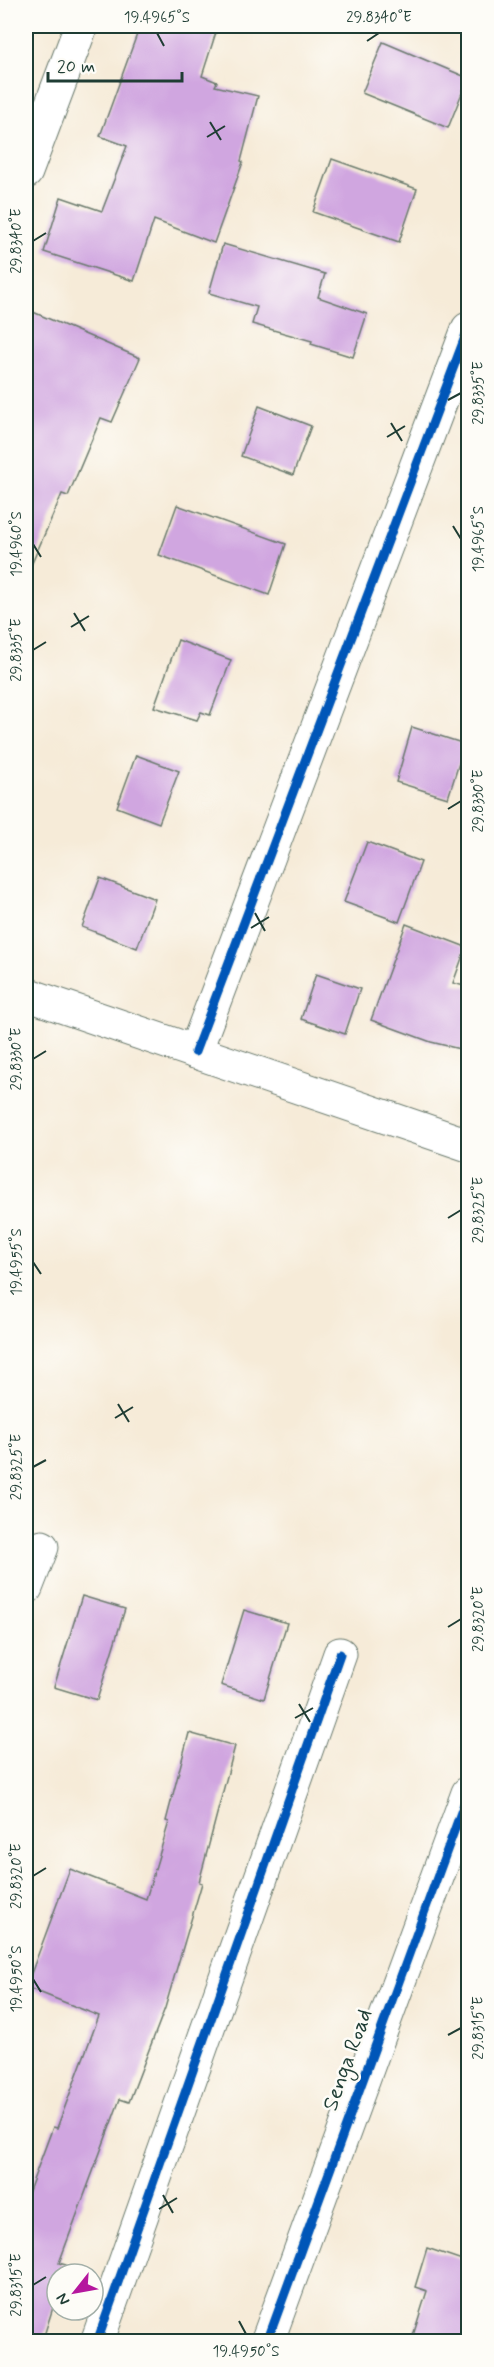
<svg xmlns="http://www.w3.org/2000/svg" width="494" height="2367" viewBox="0 0 494 2367" font-family="Mynerve,sans-serif">
<style>
.building{fill:#d0a6e0}
.lines{fill:none;stroke-linecap:round;stroke-linejoin:round}
.minor-casing{stroke:#6a7a6d;stroke-width:35}
.minor{stroke:#fff;stroke-width:33}
.cycleway-casing{stroke:#fdfcf7;stroke-width:13}
.cycleway{stroke:#0057b8;stroke-width:9}
.ticks{fill:none;stroke:#1f3d34;stroke-width:2}
.labels{text-anchor:middle;dominant-baseline:central;stroke-width:5;stroke-linejoin:round;paint-order:stroke}
.street-label{font-size:22px;fill:#1f3d34;stroke:#fdfcf7}
.neatline{fill:none;stroke:#1f3d34;stroke-width:2}
.ticks-label{font-size:15px;text-anchor:middle;fill:#1f3d34}
</style>
<rect width="100%" height="100%" fill="#fdfcf7"/>
<filter id="ink" filterUnits="userSpaceOnUse"><feTurbulence type="fractalNoise" baseFrequency=".0167" numOctaves="2"/><feDisplacementMap in="SourceGraphic" scale="12" xChannelSelector="R" yChannelSelector="G"/><feConvolveMatrix kernelMatrix="1 2 1 2 8 2 1 2 1" color-interpolation-filters="sRGB"/></filter>
<filter id="wash" filterUnits="userSpaceOnUse"><feTurbulence type="fractalNoise" baseFrequency=".008" numOctaves="4" result="noise"/><feDisplacementMap in="SourceGraphic" scale="24" xChannelSelector="R" yChannelSelector="G"/><feGaussianBlur stdDeviation="1.35" result="paint"/><feColorMatrix in="noise" values="0 0 0 0 0 0 0 0 0 0 0 0 0 0 0 0 0 1.4 0 .05"/><feComposite in="paint" operator="in"/></filter>
<g filter="url(#wash)">
<rect width="100%" height="100%" fill="#f6ebd8"/>
<g id="blocks">
<!-- building -->
<g class="building">
<polygon points="140,26 218,26 202,76 217,82 215,86 258,96 241,161 243,162 214,243 154,220 134,281 44,252 61,197 102,211 127,146 100,136"/>
<polygon points="383,42 468,78 448,128 362,93"/>
<polygon points="332,159 417,189 399,242 313,212"/>
<polygon points="223,244 325,274 318,297 367,314 353,357 311,344 312,341 252,324 257,307 209,293"/>
<polygon points="26,309 140,358 112,422 101,418 68,496 62,494 26,577"/>
<polygon points="259,406 311,426 293,475 241,456"/>
<polygon points="177,505 286,544 269,595 159,555"/>
<polygon points="178,640 231,660 210,715 201,712 197,720 154,707"/>
<polygon points="412,727 465,744 448,798 396,782"/>
<polygon points="136,755 179,771 159,823 117,807"/>
<polygon points="367,842 421,862 399,922 344,902"/>
<polygon points="100,878 155,899 137,948 82,927"/>
<polygon points="406,924 466,947 453,983 468,987 468,1051 431,1042 371,1020"/>
<polygon points="316,974 360,989 345,1034 301,1019"/>
<polygon points="82,1596 125,1609 97,1700 54,1687"/>
<polygon points="244,1610 287,1623 264,1699 221,1685"/>
<polygon points="189,1733 235,1746 199,1882 202,1883 165,2008 129,2102 120,2099 59,2263 66,2265 64,2274 57,2274 57,2295 42,2342 26,2342 26,2199 53,2127 57,2128 99,2016 26,1987 70,1869 146,1899 169,1822 166,1821"/>
<polygon points="427,2248 468,2262 468,2342 411,2342 427,2291 415,2287"/>
</g>
</g>
</g>
<g filter="url(#ink)">
<use href="#blocks" fill-opacity="0" stroke="#6a7a6d" stroke-width="1.5"/>
<g class="lines">
<defs>
<g id="minor">
<polyline points="26,172 81,26"/>
<polyline points="26,994 468,1145"/>
<polyline points="195,1052 468,329"/>
<polyline points="26,1588 42,1547"/>
<polyline points="97,2342 340,1654"/>
<polyline points="267,2342 468,1793"/>
</g>
</defs>
<!-- minor casing -->
<use href="#minor" class="minor-casing"/>
<!-- minor -->
<use href="#minor" class="minor"/>
<defs>
<g id="cycleway">
<polyline points="195,1052 468,329"/>
<polyline points="97,2342 340,1654"/>
<polyline points="267,2342 468,1793"/>
</g>
</defs>
<!-- cycleway casing -->
<use href="#cycleway" class="cycleway-casing"/>
<!-- cycleway -->
<use href="#cycleway" class="cycleway"/>
</g>
</g>
<!-- ticks -->
<path class="ticks" d="M157 33 164 46M367 41 379 33M210 122 221 140M207 137 225 126M33 241 46 233M448 400 461 393M391 423 402 441M387 437 405 426M453 526 461 539M33 544 41 557M74 613 85 631M71 627 89 616M33 650 46 642M448 809 461 801M255 913 265 931M251 928 269 917M33 1059 46 1051M448 1218 461 1210M33 1262 41 1274M118 1404 129 1422M115 1418 133 1407M33 1467 46 1460M448 1627 461 1619M299 1704 310 1722M295 1718 313 1708M33 1876 46 1868M33 1979 41 1992M448 2035 461 2028M163 2195 173 2213M159 2209 177 2198M33 2285 46 2277M239 2321 246 2334"/>
<g class="labels">
<!-- street labels -->
<g class="street-label">
<text transform="translate(348 2060) rotate(-70)">Senga Road</text>
</g>
</g>
<!-- margin -->
<rect width="494" height="2367" fill="none" stroke="#fdfcf7" stroke-width="66"/>
<!-- north arrow -->
<g transform="translate(75 2292) rotate(239)"><circle r="28" fill="#fdfcf7" stroke="#a4b0a9" stroke-width="1.5"/>
<path d="M0-4.5L10 22L0 15L-10 22Z" fill="#b5179e"/>
<text y="-9" font-size="16" font-weight="bold" text-anchor="middle" fill="#1f3d34">N</text>
</g>
<!-- scale -->
<path d="M48 72v9h134v-9" fill="none" stroke="#1f3d34" stroke-width="3"/>
<text x="57" y="72" font-size="18" fill="#1f3d34" stroke="#fdfcf7" stroke-width="4.5" paint-order="stroke">20 m</text>
<rect x="33" y="33" width="428" height="2301" class="neatline"/>
<g class="ticks-label">
<text x="157" y="22">19.4965°S</text>
<text x="379" y="22">29.8340°E</text>
<text transform="translate(16 241) rotate(-90)" y="5">29.8340°E</text>
<text transform="translate(478 393) rotate(-90)" y="5">29.8335°E</text>
<text transform="translate(478 539) rotate(-90)" y="5">19.4965°S</text>
<text transform="translate(16 544) rotate(-90)" y="5">19.4960°S</text>
<text transform="translate(16 650) rotate(-90)" y="5">29.8335°E</text>
<text transform="translate(478 801) rotate(-90)" y="5">29.8330°E</text>
<text transform="translate(16 1059) rotate(-90)" y="5">29.8330°E</text>
<text transform="translate(478 1210) rotate(-90)" y="5">29.8325°E</text>
<text transform="translate(16 1262) rotate(-90)" y="5">19.4955°S</text>
<text transform="translate(16 1467) rotate(-90)" y="5">29.8325°E</text>
<text transform="translate(478 1619) rotate(-90)" y="5">29.8320°E</text>
<text transform="translate(16 1876) rotate(-90)" y="5">29.8320°E</text>
<text transform="translate(16 1979) rotate(-90)" y="5">19.4950°S</text>
<text transform="translate(478 2028) rotate(-90)" y="5">29.8315°E</text>
<text transform="translate(16 2285) rotate(-90)" y="5">29.8315°E</text>
<text x="246" y="2356">19.4950°S</text>
</g>
</svg>
